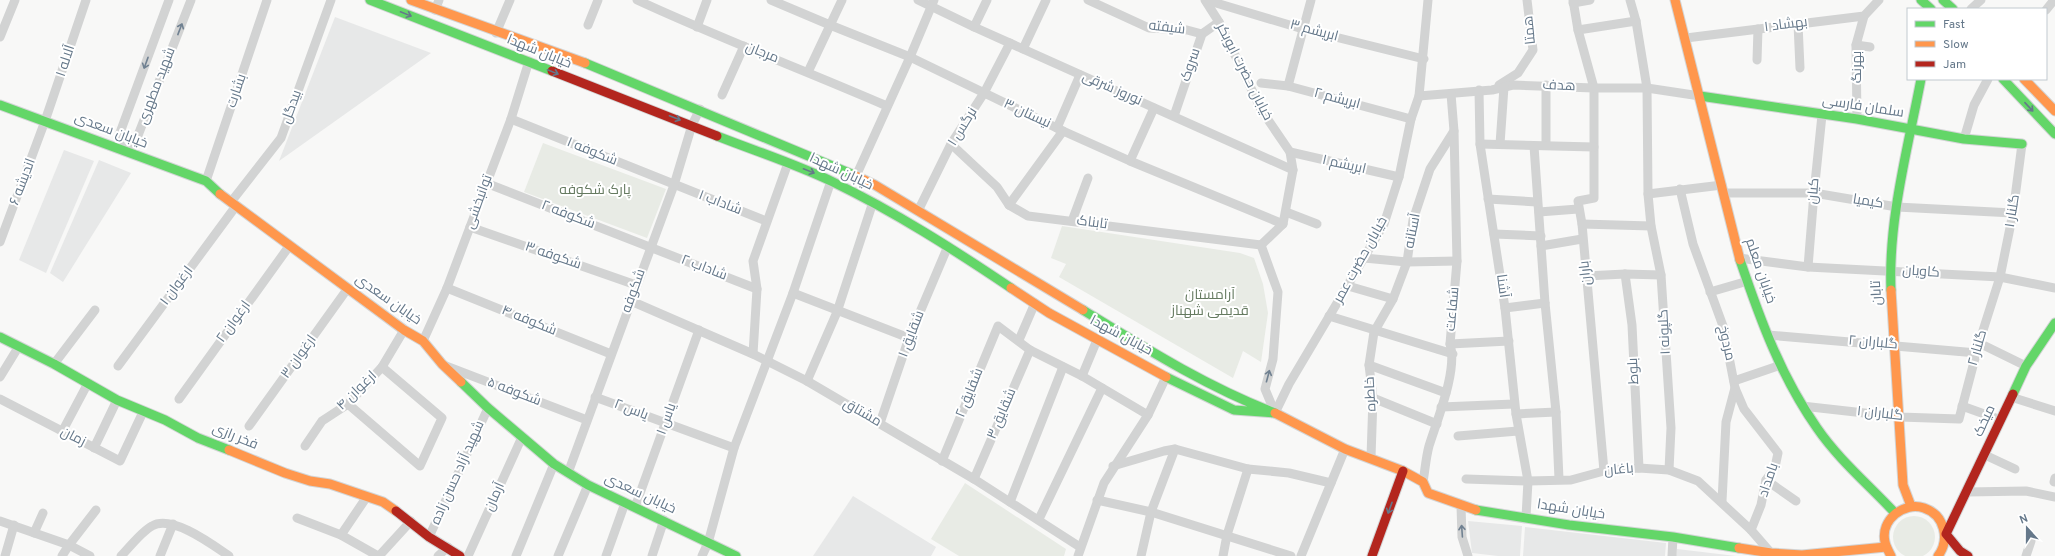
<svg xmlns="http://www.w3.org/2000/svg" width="2055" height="556" viewBox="0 0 2055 556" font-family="Overpass,Cairo,sans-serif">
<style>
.built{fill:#e7e8e8}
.green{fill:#e8ebe5}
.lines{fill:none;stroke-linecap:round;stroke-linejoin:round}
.fast-casing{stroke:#d3d5d6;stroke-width:11}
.slow-casing{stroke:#d3d5d6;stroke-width:11}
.jam-casing{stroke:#d3d5d6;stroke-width:11}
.street{stroke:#d2d3d3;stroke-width:9}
.fast{stroke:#63d668;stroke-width:9}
.slow{stroke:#ff974d;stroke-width:9}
.jam{stroke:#b3261e;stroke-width:9}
.oneway{stroke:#65788a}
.oneway2{stroke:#708191}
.labels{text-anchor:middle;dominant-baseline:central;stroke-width:4;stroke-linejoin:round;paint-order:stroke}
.street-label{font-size:14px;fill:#65788a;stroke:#fff}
.park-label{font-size:14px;fill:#657a60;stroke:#fff}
</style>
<rect width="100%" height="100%" fill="#f8f8f7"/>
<!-- built -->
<g class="built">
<polygon points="335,17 431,53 279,161"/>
<polygon points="64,150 94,161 46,273 19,260"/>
<polygon points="99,160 131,173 63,282 50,273"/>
<polygon points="853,496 936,547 931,556 813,556"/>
<polygon points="1468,521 1522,526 1520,556 1498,556 1472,553"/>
<polygon points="1525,527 1666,543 1665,556 1523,556"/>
<polygon points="1677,549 1736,556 1676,556"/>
</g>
<!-- green -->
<g class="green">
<polygon points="543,143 666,189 647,238 524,192"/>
<polygon points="1062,226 1240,253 1254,258 1263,284 1268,313 1261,362 1243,351 1233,378 1059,277 1066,264 1051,258"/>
<polygon points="965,483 1066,549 1064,556 959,556 931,539"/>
<circle cx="1914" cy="537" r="21"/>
</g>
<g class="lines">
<defs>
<g id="fast">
<polyline points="370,0 552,71"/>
<polyline points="1921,0 1931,9"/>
<polyline points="1943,0 1953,9"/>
<polyline points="585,63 854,175"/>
<polyline points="2003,79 2055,134"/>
<polyline points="1700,96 1857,119 1964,139 2022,144"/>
<polyline points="0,105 206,181 220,194"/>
<path d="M717 136C755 151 796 164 833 182 895 212 953 249 1011 288"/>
<path d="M1740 260C1760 319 1781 377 1817 428 1839 460 1869 485 1895 513"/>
<path d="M1891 290C1888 220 1908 148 1921 79"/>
<path d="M1083 310C1145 348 1207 387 1275 413L1234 410 1166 377"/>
<polyline points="0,337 54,364 117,400 165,420 198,438 229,450"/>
<polyline points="461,382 488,408 554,464 588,485 736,556"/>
<polyline points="2013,394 2026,366 2055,323"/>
<polyline points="1476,510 1569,525 1673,537 1739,548"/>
</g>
<g id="slow">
<polyline points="411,0 585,63"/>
<polyline points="1675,0 1740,260"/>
<polyline points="2024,79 2055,111"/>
<polyline points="854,175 875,185 1083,310"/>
<polyline points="220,194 404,330 423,341 442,364 461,382"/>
<polyline points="1011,288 1049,313 1166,377"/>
<polyline points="1891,290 1903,485 1911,506"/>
<polyline points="1275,413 1345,449 1403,471 1423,482 1428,493 1476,510"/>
<polyline points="229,450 285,473 310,481 330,484 383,502 396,511"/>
<polyline points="1739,548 1771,553 1802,555 1886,547"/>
<path d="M1891 556C1889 552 1886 547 1885 542 1880 520 1904 501 1924 508 1945 515 1950 540 1938 556"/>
</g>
<g id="jam">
<polyline points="552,71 717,136"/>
<polyline points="396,511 429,537 460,556"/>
<polyline points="1372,556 1403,471"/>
<polyline points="1968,556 1960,551 1946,534 2013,394"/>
</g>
</defs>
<!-- fast casing -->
<use href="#fast" class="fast-casing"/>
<!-- slow casing -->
<use href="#slow" class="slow-casing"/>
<!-- jam casing -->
<use href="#jam" class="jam-casing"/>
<!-- street -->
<g class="street">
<polyline points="169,0 118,138 123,151 135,143 191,0"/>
<path d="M637 0C719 38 804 70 887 106"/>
<polyline points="771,0 830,25 910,57 1063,131 1130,161 1283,224"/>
<polyline points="918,0 974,27 1293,170"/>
<polyline points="1088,0 1149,28 1187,30 1202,34"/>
<polyline points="1205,0 1219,22 1262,111 1290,152 1293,170 1283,224 1261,245"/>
<polyline points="1206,0 1303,29 1424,59"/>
<polyline points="1573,0 1578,30 1594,88 1594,198 1578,201 1582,224 1604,471"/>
<polyline points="1630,0 1636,21 1647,88 1648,194 1651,226 1661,275 1671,428 1669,470"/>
<polyline points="1573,3 1590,0"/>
<polyline points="1971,9 1981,0"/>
<polyline points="435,10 439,0"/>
<polyline points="2046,10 2054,0"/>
<polyline points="1798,24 1800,68"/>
<polyline points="588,25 598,0"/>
<polyline points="697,27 707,0"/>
<polyline points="974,27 987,0"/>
<polyline points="1578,30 1636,21"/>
<polyline points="496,33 510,0"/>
<polyline points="0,37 15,0"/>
<polyline points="1686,38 1864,16 1879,0"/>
<polyline points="1856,45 1870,47"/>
<polyline points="1023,49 1046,0"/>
<polyline points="1757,60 1758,29"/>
<polyline points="808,72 842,0"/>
<polyline points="1261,83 1288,86 1411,119"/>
<polyline points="1499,85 1518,73 1533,50 1527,0"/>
<polyline points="1546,85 1546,145"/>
<polyline points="1288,86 1311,0"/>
<polyline points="1479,90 1480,144 1505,308 1516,414 1528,481 1526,517"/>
<polyline points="722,95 744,46"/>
<polyline points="1419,96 1492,90 1513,85 1594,88 1647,88 1700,96"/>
<polyline points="1174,116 1202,34 1219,22"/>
<polyline points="511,119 766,221"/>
<polyline points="1857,119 1856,45 1864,16"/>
<polyline points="1057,128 1080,75"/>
<polyline points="1964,139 1974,105 1988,79"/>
<polyline points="951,144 997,187 1009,205 1028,216 1261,245"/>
<polyline points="1480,144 1594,147"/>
<polyline points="1500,144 1504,87"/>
<polyline points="1534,146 1545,303 1556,412 1559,479"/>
<polyline points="1290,152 1399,177"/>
<polyline points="1130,161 1154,108"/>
<polyline points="856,176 910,57 934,0"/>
<polyline points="206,181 267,0"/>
<polyline points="486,183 757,289"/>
<polyline points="1680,189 1693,244 1723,326 1735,388 1726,422 1722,501"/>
<polyline points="1723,193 1814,193 1897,207 2013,213"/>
<polyline points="1648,194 1722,185"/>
<polyline points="1488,199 1537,202"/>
<polyline points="231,202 281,138 331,0"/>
<polyline points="1009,205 1063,131"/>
<polyline points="918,211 951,144 984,93 1010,43"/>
<polyline points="1286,212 1317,224"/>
<polyline points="1539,212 1578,209"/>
<polyline points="1072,221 1088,178"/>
<polyline points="1582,224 1651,226"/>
<polyline points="470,227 636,285"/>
<polyline points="1494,234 1541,236"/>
<polyline points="0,242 45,121 86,0"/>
<polyline points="1261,245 1278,292 1273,359 1265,389 1275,413"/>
<polyline points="1541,246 1582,239"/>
<polyline points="1364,258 1407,262 1457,261"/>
<polyline points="1739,258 1808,267 2000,277 2055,288"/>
<polyline points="1808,267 1814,193 1822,115"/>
<polyline points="1625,274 1632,325 1639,468"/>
<polyline points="1586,276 1625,274 1661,275"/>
<polyline points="1348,286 1393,299"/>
<polyline points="447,288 611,354"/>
<polyline points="1710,292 1741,283"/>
<polyline points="793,293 909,338"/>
<polyline points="631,301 753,354 807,381 974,479 1080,547"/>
<polyline points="1505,308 1545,303"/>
<polyline points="1329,316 1453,354"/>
<polyline points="1768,335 1977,353"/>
<polyline points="1019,340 1035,303"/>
<polyline points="423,341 447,288 470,227 511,119 529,61"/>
<polyline points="1979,343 2026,366"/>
<polyline points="1450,344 1509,341"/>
<polyline points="753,354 757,289 753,261 788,163"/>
<polyline points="54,364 95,310"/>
<polyline points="1369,365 1446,393"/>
<polyline points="118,366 236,206"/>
<polyline points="446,366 587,420"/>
<polyline points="1082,376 1097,340"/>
<polyline points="0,377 19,346"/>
<polyline points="807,381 837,312 873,202"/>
<polyline points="1734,381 1781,365"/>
<polyline points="1735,388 1744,409 1778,453 1775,467 1766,480 1761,505 1751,530 1771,553"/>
<polyline points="595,397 734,448"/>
<polyline points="2011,397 2055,411"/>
<polyline points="1373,398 1437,424"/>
<polyline points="0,399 120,461 143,412"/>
<polyline points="179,399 290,245"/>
<polyline points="348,404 420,466 442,418 382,367"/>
<polyline points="1802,406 1900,417 1959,419 1979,343 2000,277 2013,213 2022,144"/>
<polyline points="1962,406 2001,420"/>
<polyline points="1441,407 1514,404"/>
<polyline points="1275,413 1289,384 1384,224 1399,177 1411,119 1419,96 1428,0"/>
<polyline points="1516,414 1556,412"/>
<polyline points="880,423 909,338 948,246"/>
<polyline points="249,426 348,288"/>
<polyline points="62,432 88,383"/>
<polyline points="1458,436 1518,431"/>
<polyline points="305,446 322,421 348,404 382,367 404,330"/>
<polyline points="94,448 117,400"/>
<polyline points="1985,455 2015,469"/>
<polyline points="1371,457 1373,398 1369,365 1374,332 1393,299 1407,262 1413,220 1430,169 1454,131"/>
<polyline points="942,461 998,326 1030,350 1082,376 1148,415"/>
<polyline points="1113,466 1164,451 1175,449 1248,469 1289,473 1331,483"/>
<polyline points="568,473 674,185 692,125 700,109"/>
<polyline points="974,479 1030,350"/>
<polyline points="1466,479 1528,481 1571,480 1604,471 1639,468 1669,470 1698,481 1751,530"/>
<polyline points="1766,480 1796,501"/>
<path d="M1423 482C1425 470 1426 457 1429 446 1437 420 1458 370 1450 344L1457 261 1454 131 1451 94"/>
<polyline points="2054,482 2055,478"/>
<polyline points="1967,492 2026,491 2055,497"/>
<polyline points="1097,500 1151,512 1291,556"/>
<polyline points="1010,502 1063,367"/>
<polyline points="1461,506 1462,537 1468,556"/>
<polyline points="635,507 699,330"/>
<polyline points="297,518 341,535 378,556"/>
<polyline points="1039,519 1102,388"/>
<polyline points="0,521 69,545 90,556"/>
<polyline points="34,533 43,513"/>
<polyline points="341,535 366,498"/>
<polyline points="429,537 488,408"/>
<polyline points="5,556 14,525"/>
<polyline points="62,556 69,545 96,510"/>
<path d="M121 556C129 548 142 531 152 526 172 514 213 545 229 556"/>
<polyline points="160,556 173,524"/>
<polyline points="379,556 411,521"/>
<polyline points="438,556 448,547"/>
<polyline points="468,556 522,437"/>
<polyline points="516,556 554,464"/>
<polyline points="558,556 588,485"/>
<polyline points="606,556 625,503"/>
<polyline points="652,556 664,520"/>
<polyline points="702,556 708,543 734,448 793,293 831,181"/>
<polyline points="1078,556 1104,483 1148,415 1166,377"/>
<polyline points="1141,556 1151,512 1175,449"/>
<polyline points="1223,556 1227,535 1248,469"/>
<polyline points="1301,556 1345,449"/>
<polyline points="1672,556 1673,537"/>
<polyline points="2026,556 2031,541"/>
</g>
<!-- fast -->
<use href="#fast" class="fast"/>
<!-- slow -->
<use href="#slow" class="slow"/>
<!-- jam -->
<use href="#jam" class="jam"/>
</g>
<!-- one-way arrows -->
<defs><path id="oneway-shaft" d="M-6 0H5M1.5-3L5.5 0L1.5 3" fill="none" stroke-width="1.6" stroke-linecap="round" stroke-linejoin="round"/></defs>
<g class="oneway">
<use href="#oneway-shaft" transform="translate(406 14) rotate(22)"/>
<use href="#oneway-shaft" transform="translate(553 72) rotate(22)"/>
<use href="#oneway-shaft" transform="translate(2029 107) rotate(47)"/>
<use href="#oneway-shaft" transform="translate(675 118) rotate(21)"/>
<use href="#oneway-shaft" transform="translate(809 171) rotate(22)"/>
<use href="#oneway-shaft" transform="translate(1390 508) rotate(110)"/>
</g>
<g class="oneway2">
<use href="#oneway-shaft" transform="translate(180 29) rotate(-69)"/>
<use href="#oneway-shaft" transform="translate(146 63) rotate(110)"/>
<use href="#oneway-shaft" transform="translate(1268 376) rotate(-75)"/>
<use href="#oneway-shaft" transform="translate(1462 531) rotate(-94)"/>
</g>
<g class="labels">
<!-- street labels -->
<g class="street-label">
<text transform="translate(1786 25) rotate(-7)">بهشاد ۱</text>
<text transform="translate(1167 28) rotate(7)">شیفته</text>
<text transform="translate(1530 30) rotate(-96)">همتا</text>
<text transform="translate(1314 31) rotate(15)">ابریشم ۳</text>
<text transform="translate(539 52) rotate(22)">خیابان شهدا</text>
<text transform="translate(762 53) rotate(22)">مرجان</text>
<text transform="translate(66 61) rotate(-72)">آلاله ۱</text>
<text transform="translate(1191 65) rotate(-71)">سروک</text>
<text transform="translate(1857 67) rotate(-90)">بهرنگ</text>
<text transform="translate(1244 72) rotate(63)">خیابان حضرت ابوبکر</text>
<text transform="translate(157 86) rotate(-69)">شهید مطهری</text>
<text transform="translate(1559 86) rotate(3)">هدف</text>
<text transform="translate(1112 89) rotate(24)">نوروز شرقی</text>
<text transform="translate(237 91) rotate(-71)">بشارت</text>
<text transform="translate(1337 99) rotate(15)">ابریشم ۲</text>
<text transform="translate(292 107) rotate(-70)">بیدگل</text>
<text transform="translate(1863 107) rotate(9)">سلمان فارسی</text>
<text transform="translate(1027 114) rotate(25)">نیستان ۳</text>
<text transform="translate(963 127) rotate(-58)">نرگس ۱</text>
<text transform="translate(111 131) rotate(21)">خیابان سعدی</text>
<text transform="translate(592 152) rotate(22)">شکوفه ۱</text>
<text transform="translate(1344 165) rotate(13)">ابریشم ۱</text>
<text transform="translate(841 172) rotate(25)">خیابان شهدا</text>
<text transform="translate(23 182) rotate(-69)">اندیشه ۶</text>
<text transform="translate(1814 191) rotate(-85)">کیان</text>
<text transform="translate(479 202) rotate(-70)">توانبخشی</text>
<text transform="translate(1868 202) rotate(9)">کیمیا</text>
<text transform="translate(720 203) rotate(21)">شاداب ۱</text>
<text transform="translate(2013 211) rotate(-81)">گلنار ۱</text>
<text transform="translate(568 215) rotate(21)">شکوفه ۲</text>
<text transform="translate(1092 223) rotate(7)">تابناک</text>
<text transform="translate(1413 231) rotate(-79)">آستانه</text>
<text transform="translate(553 256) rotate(19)">شکوفه ۳</text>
<text transform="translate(1361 260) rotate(-61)">خیابان حضرت عمر</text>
<text transform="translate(704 268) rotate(21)">شاداب ۲</text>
<text transform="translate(1760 271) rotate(71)">خیابان معلم</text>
<text transform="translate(1921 272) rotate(4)">کاویان</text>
<text transform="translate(1586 273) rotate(-96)">باران</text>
<text transform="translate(177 286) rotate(-53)">ارغوان ۱</text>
<text transform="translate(1502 286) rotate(82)">آشنا</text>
<text transform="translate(634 291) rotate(-70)">شکوفه</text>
<text transform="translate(1877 293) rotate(-93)">تابان</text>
<text transform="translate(388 300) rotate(35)">خیابان سعدی</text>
<text transform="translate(1453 309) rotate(-85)">شفاعت</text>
<text transform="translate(529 321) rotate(22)">شکوفه ۴</text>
<text transform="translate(234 322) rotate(-54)">ارغوان ۲</text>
<text transform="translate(1665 332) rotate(-93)">گلپونه ۱</text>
<text transform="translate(912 334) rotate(-69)">شقایق ۱</text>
<text transform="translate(1121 336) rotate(28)">خیابان شهدا</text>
<text transform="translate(1726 343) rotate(77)">مردوخ</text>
<text transform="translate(1873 343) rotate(5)">گلباران ۲</text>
<text transform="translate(1978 348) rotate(-74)">گلنار ۲</text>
<text transform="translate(299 357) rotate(-54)">ارغوان ۳</text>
<text transform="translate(1634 371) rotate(-93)">بلوط</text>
<text transform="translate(357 391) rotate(-44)">ارغوان ۴</text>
<text transform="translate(514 392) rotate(21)">شکوفه ۵</text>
<text transform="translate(970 393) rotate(-68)">شقایق ۲</text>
<text transform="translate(1371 394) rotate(-93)">خاطره</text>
<text transform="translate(631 410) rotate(21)">یاس ۲</text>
<text transform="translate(862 413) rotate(30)">مشتاق</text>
<text transform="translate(1002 414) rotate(-67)">شقایق ۳</text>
<text transform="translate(1880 414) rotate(6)">گلباران ۱</text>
<text transform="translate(667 419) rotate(-70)">یاس ۱</text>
<text transform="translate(1985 421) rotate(-65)">میخک</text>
<text transform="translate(73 437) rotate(27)">زمان</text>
<text transform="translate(235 437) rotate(22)">فخر رازی</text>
<text transform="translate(1619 470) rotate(-5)">باغان</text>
<text transform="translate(458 473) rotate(-66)">شهید آزاد حسن زاده</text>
<text transform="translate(1769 480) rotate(-71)">بامداد</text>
<text transform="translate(640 494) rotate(25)">خیابان سعدی</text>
<text transform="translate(495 497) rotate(-66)">آرمان</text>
<text transform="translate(1571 510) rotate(9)">خیابان شهدا</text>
</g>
<!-- park labels -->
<g class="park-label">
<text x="595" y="190">پارک شکوفه</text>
<text x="1210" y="295">آرامستان<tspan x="1210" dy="16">قدیمی شهناز</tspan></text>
</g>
</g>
<!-- legend -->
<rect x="1907" y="8" width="140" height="72" fill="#ffffff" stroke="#c1c9d0"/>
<rect x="1915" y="21" width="20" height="6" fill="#63d668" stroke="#c1c9d0"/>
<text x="1943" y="28" font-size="12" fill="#65788a">Fast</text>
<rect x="1915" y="41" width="20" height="6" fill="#ff974d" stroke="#c1c9d0"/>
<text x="1943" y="48" font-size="12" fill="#65788a">Slow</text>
<rect x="1915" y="61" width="20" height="6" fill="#b3261e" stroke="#c1c9d0"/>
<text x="1943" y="68" font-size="12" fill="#65788a">Jam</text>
<!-- north arrow -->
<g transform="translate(2027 528) rotate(339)" stroke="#ffffff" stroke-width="3" paint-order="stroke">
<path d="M0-3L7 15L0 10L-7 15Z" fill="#65788a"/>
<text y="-6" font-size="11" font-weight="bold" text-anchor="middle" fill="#65788a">N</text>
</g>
</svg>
